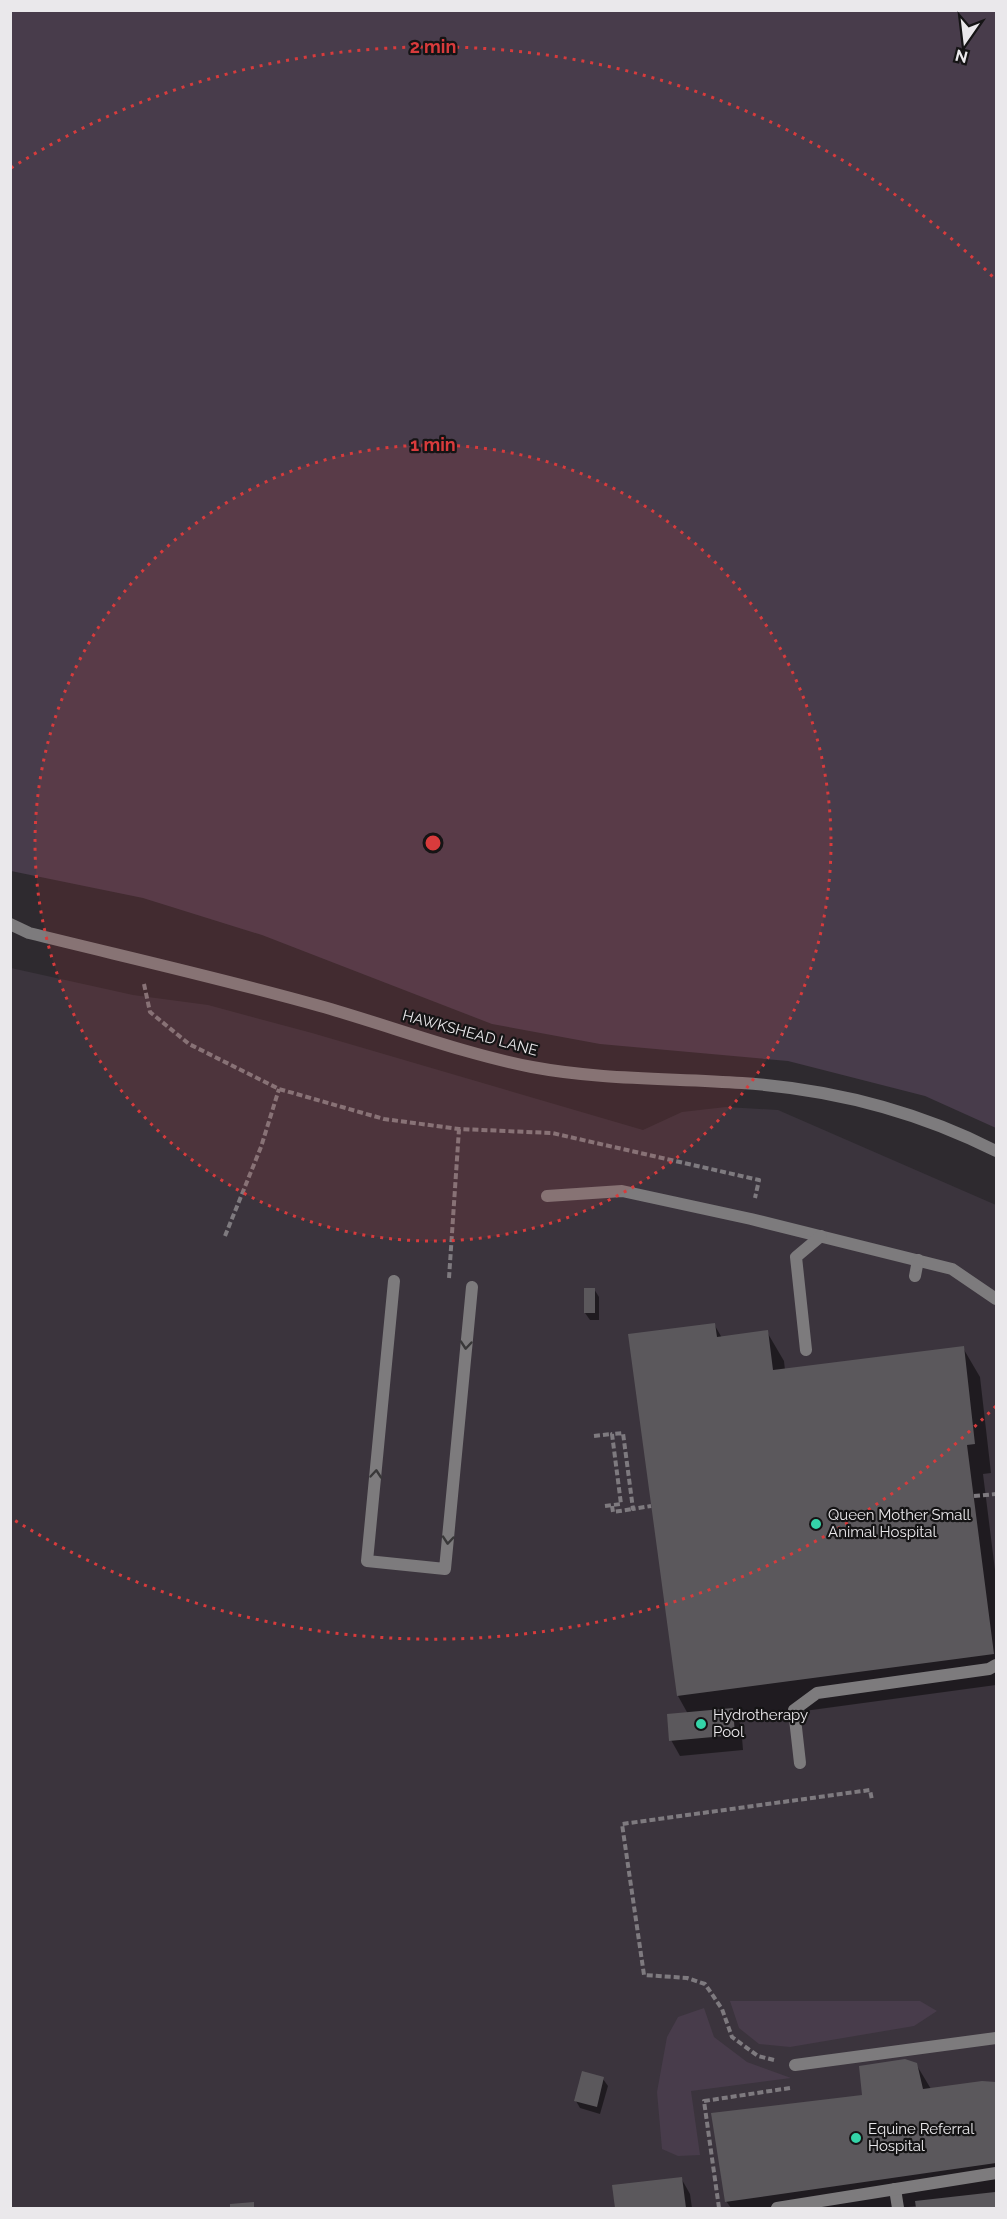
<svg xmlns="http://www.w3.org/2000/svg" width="1007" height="2219" viewBox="0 0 1007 2219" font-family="Raleway,sans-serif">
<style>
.built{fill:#3b343d}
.green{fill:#483c4b}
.shadow{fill:#0007}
.building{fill:#5b585c}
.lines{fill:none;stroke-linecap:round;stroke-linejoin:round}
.path{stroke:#7e7a7f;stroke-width:4;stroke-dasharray:6 3;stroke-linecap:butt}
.lane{stroke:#7d7b7d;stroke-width:12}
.street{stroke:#7d7b7d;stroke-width:12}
.oneway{stroke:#393839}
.ring{fill:none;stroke:#d83b3c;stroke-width:3;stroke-dasharray:3 6}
.poi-dot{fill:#34d4a8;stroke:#151415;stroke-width:2}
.labels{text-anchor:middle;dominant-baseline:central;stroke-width:4.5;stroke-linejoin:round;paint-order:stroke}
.street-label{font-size:15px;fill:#eae8eb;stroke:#151415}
.poi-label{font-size:15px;fill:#eae8eb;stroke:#151415;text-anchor:start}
.centre{fill:#d83b3c;stroke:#151415;stroke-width:3}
.ring-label{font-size:18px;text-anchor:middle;font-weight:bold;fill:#d83b3c;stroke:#151415;stroke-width:4.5;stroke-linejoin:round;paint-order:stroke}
</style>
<rect width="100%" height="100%" fill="#2e2a2f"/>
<!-- built -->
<polygon class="built" points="11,968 133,995 208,1005 312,1033 643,1130 682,1112 726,1107 778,1110 996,1205 996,2208 11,2208"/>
<!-- green -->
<g class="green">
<polygon points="10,11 996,11 996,1128 925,1096 788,1061 600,1044 492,1024 262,935 143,898 11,871"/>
<polygon points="730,2001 920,2001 937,2011 914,2026 790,2047 759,2044 739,2028"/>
<polygon points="704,2008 714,2037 747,2062 791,2078 691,2091 700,2155 678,2156 662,2149 657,2092 667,2037 678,2017"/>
</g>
<!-- shadow -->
<g class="shadow">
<polygon points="585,1289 594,1289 599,1297 599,1320 590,1320 585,1313"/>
<polygon points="714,1324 722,1338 767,1332 784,1361 785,1370 963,1348 980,1377 991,1473 983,1474 996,1578 996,1685 738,1720 741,1725 743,1750 680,1756 671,1740 688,1714 678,1696"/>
<polygon points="916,2064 931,2089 982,2083 996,2084 996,2208 917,2208 917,2206 898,2208 731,2208 726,2201 864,2096"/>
<polygon points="603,2079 608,2086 600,2114 580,2108 576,2101"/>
<polygon points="681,2178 690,2194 692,2208 616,2208 614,2186"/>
</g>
<!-- building -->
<g class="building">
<rect x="584" y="1288" width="11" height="25"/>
<polygon points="715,1323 717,1337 768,1330 773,1370 964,1346 975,1444 967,1445 994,1654 677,1696 628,1334"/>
<polygon points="733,1708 735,1735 669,1741 667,1714"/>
<polygon points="905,2059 917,2063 923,2089 982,2081 996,2082 996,2163 725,2202 711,2113 862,2095 859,2066"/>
<polygon points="582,2071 604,2077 597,2107 574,2101"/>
<polygon points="682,2177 686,2208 615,2208 612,2185"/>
<polygon points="995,2192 996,2208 916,2208 915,2201"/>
<polygon points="254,2202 254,2208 230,2208 230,2204"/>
</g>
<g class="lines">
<!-- path -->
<g class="path">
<polyline points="144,984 150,1012 189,1044 279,1089 384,1119 459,1129 552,1133 759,1180 755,1198"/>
<polyline points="225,1236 261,1147 279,1089"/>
<polyline points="449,1278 459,1129"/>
<polyline points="594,1436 612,1434"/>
<polyline points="974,1496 996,1494"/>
<polyline points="605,1506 621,1504 612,1434 623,1433 633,1509 651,1506"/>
<polyline points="612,1506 613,1512 633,1509"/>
<polyline points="774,2060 758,2056 732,2037 722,2009 705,1984 687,1978 644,1975 622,1824 870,1790 872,1800"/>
<polyline points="719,2208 704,2101 790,2088"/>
</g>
<!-- lane -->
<g class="lane">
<polyline points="547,1196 622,1191 751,1219 952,1269 996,1299"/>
<polyline points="915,1276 918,1260"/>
<polyline points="394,1281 367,1561 445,1569 472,1287"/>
<polyline points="806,1350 796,1257 821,1236"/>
<polyline points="800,1763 794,1710 817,1693 989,1669 996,1665"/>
<polyline points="795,2065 996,2038"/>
<polyline points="895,2189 898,2208"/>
<polyline points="777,2208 996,2173"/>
</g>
<!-- street -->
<path class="street" d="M10 924 29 933C126 957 224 979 320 1006 391 1026 460 1053 532 1067 601 1080 672 1078 742 1083 831 1089 917 1111 996 1151"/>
</g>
<!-- one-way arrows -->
<defs><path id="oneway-chevron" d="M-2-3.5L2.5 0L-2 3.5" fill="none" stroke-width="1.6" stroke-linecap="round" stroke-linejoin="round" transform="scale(1.5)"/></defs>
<g class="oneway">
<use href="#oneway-chevron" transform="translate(466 1345) rotate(95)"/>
<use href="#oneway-chevron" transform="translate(376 1474) rotate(-85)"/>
<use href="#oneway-chevron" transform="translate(448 1540) rotate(95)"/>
</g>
<!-- distance rings -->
<circle cx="433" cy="843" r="398" fill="#d83b3c" fill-opacity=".12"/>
<g class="ring">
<circle cx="433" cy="843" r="398"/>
<path d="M996 1406A796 796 0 0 1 11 1518M11 168A796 796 0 0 1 996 280"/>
</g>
<!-- markers -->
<g class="poi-dot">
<circle cx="816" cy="1524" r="6"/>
<circle cx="701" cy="1724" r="6"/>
<circle cx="856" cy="2138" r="6"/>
</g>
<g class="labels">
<!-- street labels -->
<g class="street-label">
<text transform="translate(470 1033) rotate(15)">HAWKSHEAD LANE</text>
</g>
<!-- poi labels -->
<g class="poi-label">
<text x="828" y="1515">Queen Mother Small<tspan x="828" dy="17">Animal Hospital</tspan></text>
<text x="713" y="1715">Hydrotherapy<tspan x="713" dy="17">Pool</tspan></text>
<text x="868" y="2129">Equine Referral<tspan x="868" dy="17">Hospital</tspan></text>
</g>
</g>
<circle cx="433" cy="843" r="9" class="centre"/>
<g class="ring-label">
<text x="433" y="53">2 min</text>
<text x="433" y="451">1 min</text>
</g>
<!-- border -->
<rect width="1007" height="2219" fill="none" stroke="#eae8eb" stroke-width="24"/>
<!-- north arrow -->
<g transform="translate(965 42) rotate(194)" stroke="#151415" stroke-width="4.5" paint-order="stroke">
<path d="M0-4.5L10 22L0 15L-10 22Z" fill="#eae8eb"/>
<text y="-9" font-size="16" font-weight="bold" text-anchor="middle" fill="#eae8eb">N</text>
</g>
</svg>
